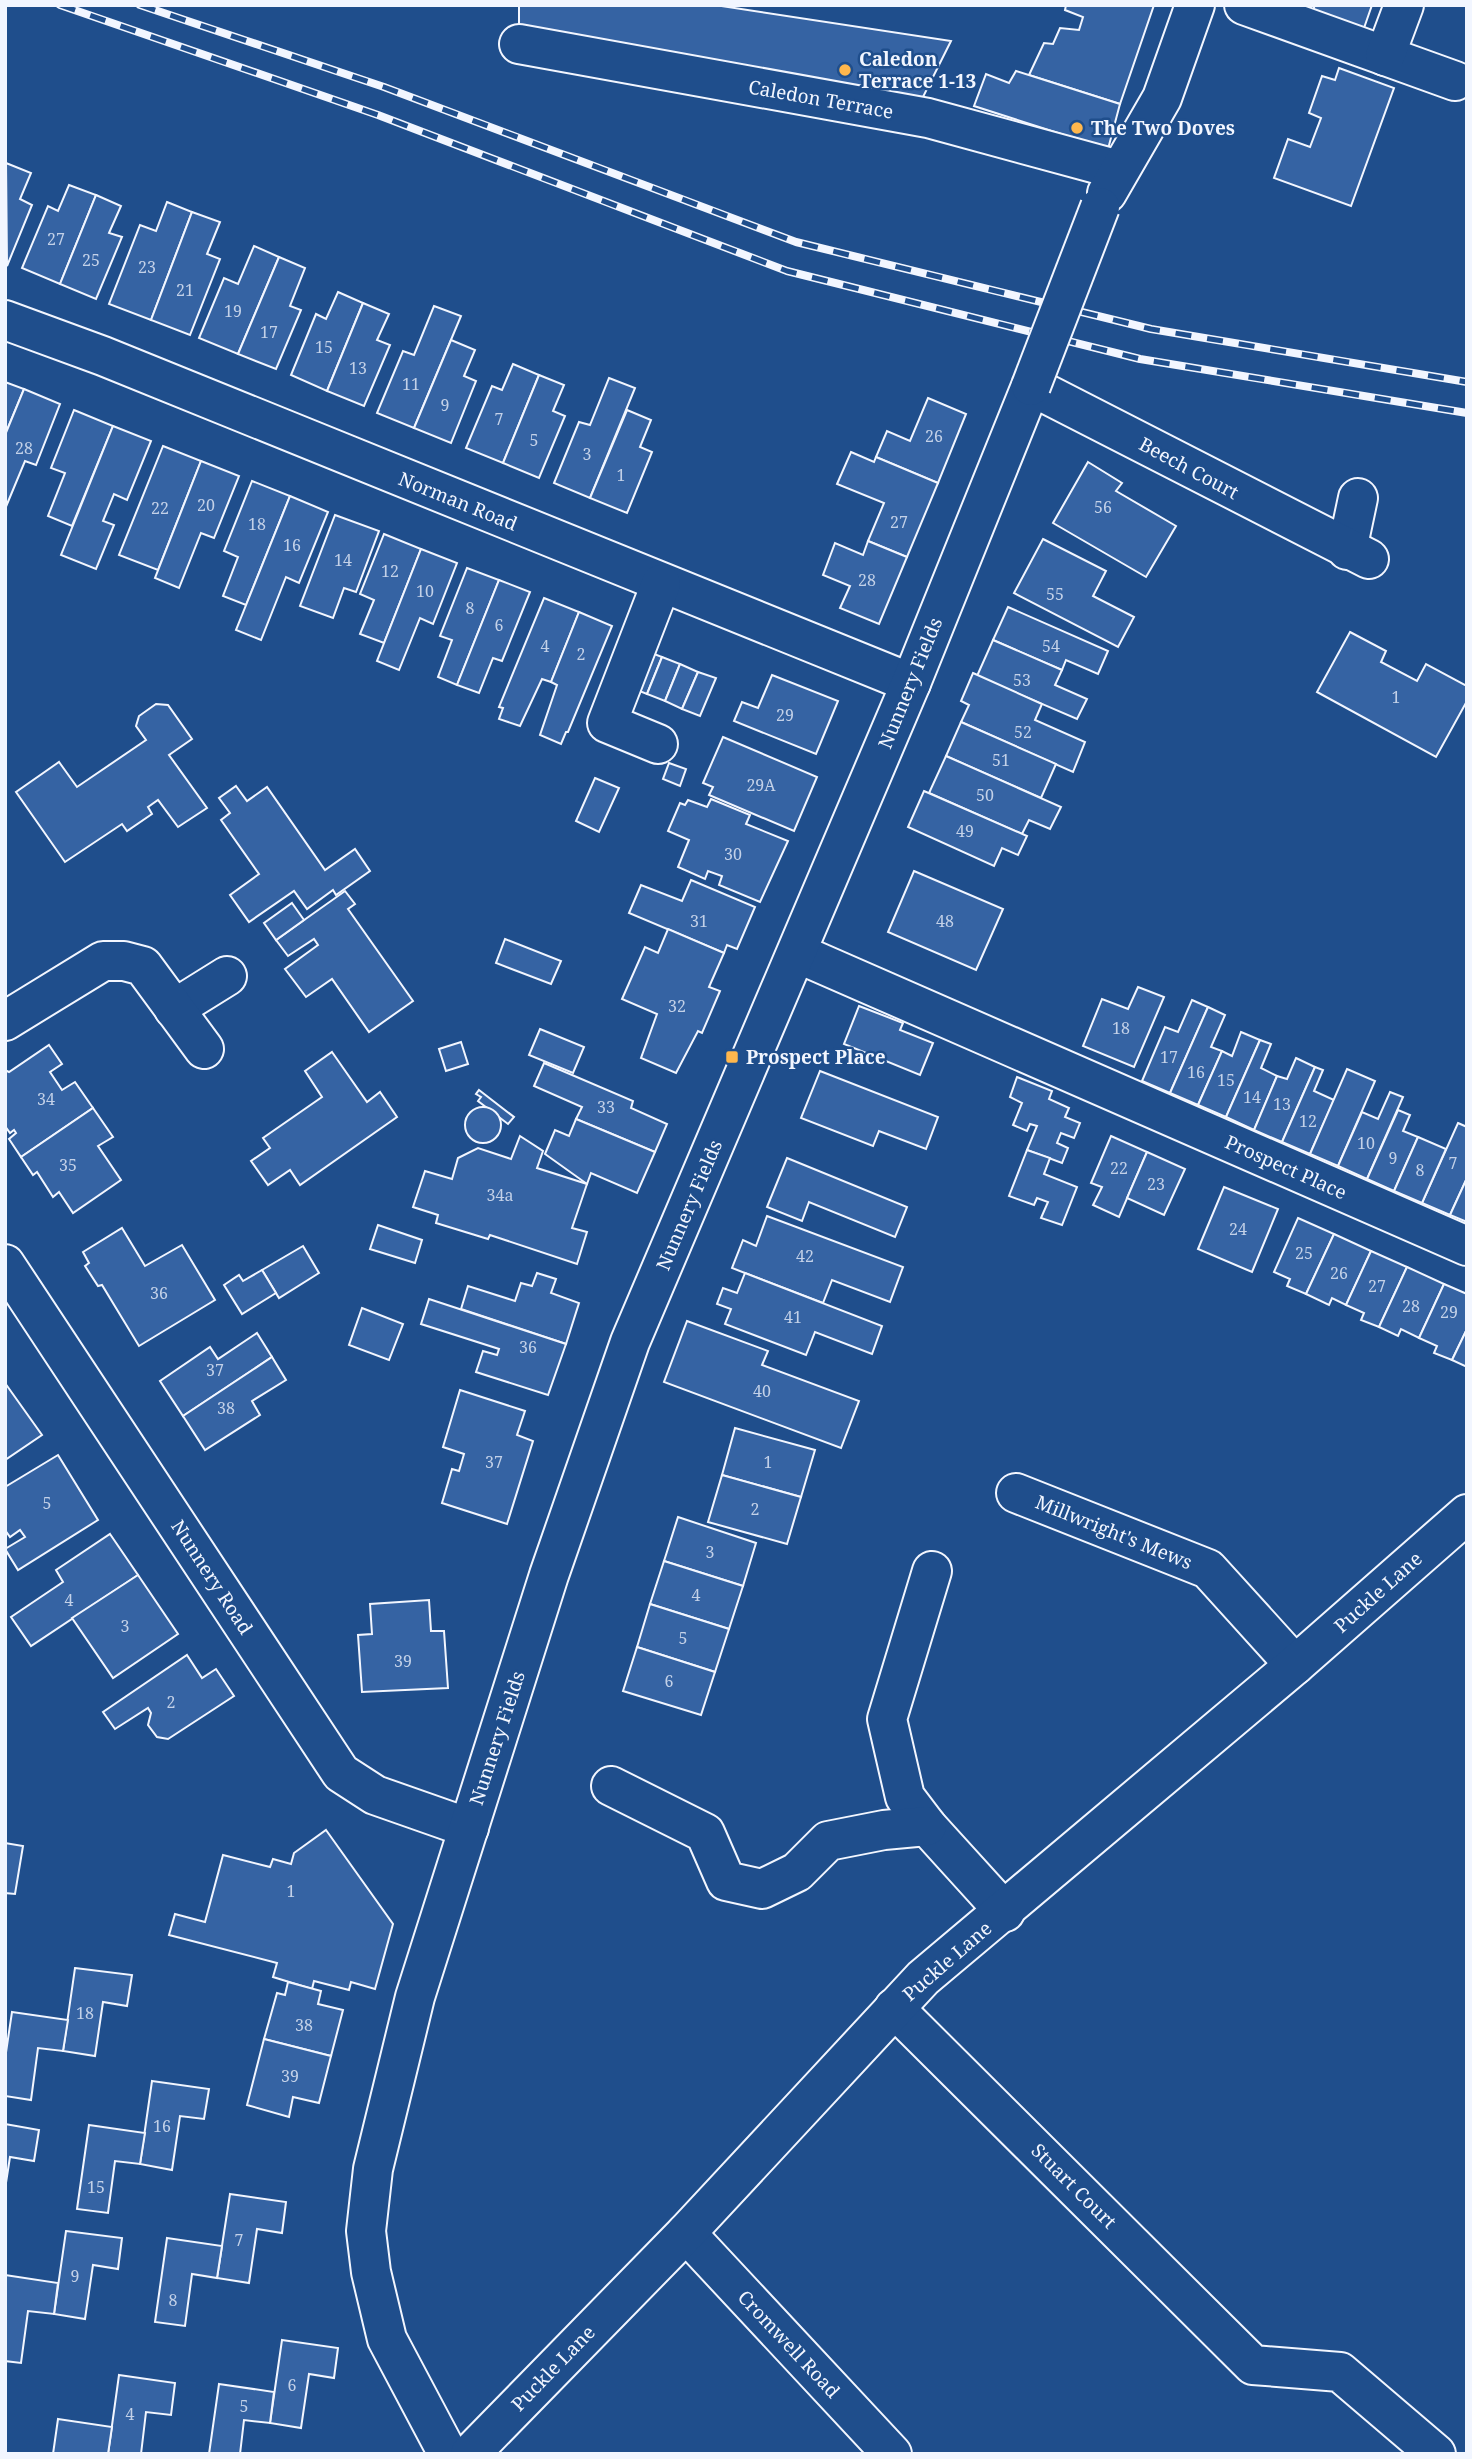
<svg xmlns="http://www.w3.org/2000/svg" width="1472" height="2459" viewBox="0 0 1472 2459" font-family="'Noto Serif',serif">
<style>
.building{fill:#3563a3;stroke:#f2f6ff;stroke-width:2}
.lines{fill:none;stroke-linecap:round;stroke-linejoin:round}
.minor-casing{stroke:#f2f6ff;stroke-width:42}
.minor{stroke:#1f4e8c;stroke-width:38}
.rail-casing{stroke:#f2f6ff;stroke-width:8}
.rail{stroke:#1f4e8c;stroke-width:5;stroke-dasharray:16;stroke-linecap:butt}
.minor-bridge-casing{stroke:#f2f6ff;stroke-width:42;stroke-linecap:butt}
.minor-bridge{stroke:#1f4e8c;stroke-width:38}
.poi-dot{fill:#ffb74d;stroke:#1f4e8c;stroke-width:2.5}
.labels{text-anchor:middle;dominant-baseline:central;stroke-width:5;stroke-linejoin:round;paint-order:stroke}
.number-label{font-size:16px;fill:#c3d1e8}
.poi-label{font-size:19px;font-weight:bold;fill:#f2f6ff;stroke:#1f4e8c;text-anchor:start}
.street-label{font-size:19px;fill:#f2f6ff;stroke:#1f4e8c}
</style>
<rect width="100%" height="100%" fill="#1f4e8c"/>
<!-- building -->
<g class="building">
<polygon points="519,5 715,5 951,41 922,99 519,30"/>
<polygon points="1066,5 1154,5 1120,104 1029,75 1044,43 1053,44 1060,28 1079,30 1083,17 1065,10"/>
<polygon points="1315,5 1372,5 1364,28 1313,10"/>
<polygon points="1339,68 1394,88 1351,206 1274,178 1288,139 1310,147 1321,118 1309,113 1322,76 1335,80"/>
<polygon points="1016,71 1120,104 1108,149 974,106 986,74 1009,83"/>
<polygon points="6,163 31,173 20,199 32,205 7,266"/>
<polygon points="69,185 96,195 60,284 22,268 48,206 58,211"/>
<polygon points="96,195 121,206 109,233 122,237 96,299 60,284"/>
<polygon points="167,202 192,212 151,320 109,304 140,225 156,231"/>
<polygon points="192,212 220,222 207,254 220,259 190,335 151,320"/>
<polygon points="254,246 279,257 238,354 199,338 224,278 238,284"/>
<polygon points="279,257 305,268 290,306 301,310 276,369 238,354"/>
<polygon points="338,292 363,303 327,391 291,375 316,314 326,319"/>
<polygon points="363,303 389,314 377,340 390,345 364,406 327,391"/>
<polygon points="434,306 461,316 414,428 377,413 403,351 414,355"/>
<polygon points="451,340 475,350 464,376 476,381 451,443 414,428"/>
<polygon points="513,364 539,375 503,463 466,448 492,386 502,390"/>
<polygon points="539,375 564,385 553,411 565,416 539,478 503,463"/>
<polygon points="609,378 635,388 590,498 554,483 579,422 590,425"/>
<polygon points="5,382 24,389 5,435"/>
<polygon points="24,389 60,404 36,465 25,461 5,509 5,435"/>
<polygon points="928,398 966,414 938,483 876,457 887,431 910,441"/>
<polygon points="74,410 113,426 72,526 48,516 65,473 51,468"/>
<polygon points="627,410 651,420 640,447 652,452 627,513 590,498"/>
<polygon points="113,426 151,441 127,500 114,494 103,521 114,525 96,569 61,555"/>
<polygon points="163,446 201,461 158,570 119,555"/>
<polygon points="851,452 874,462 876,457 938,483 907,557 868,541 884,503 837,484"/>
<polygon points="201,461 239,476 214,538 201,533 179,588 155,578"/>
<polygon points="1088,462 1122,483 1116,491 1176,526 1146,577 1053,523"/>
<polygon points="252,481 290,496 246,605 223,596 238,557 224,551"/>
<polygon points="290,496 328,512 299,583 286,577 261,640 236,630"/>
<polygon points="335,515 379,531 356,592 344,588 333,618 300,606"/>
<polygon points="384,534 421,549 384,643 360,634 374,600 360,594"/>
<polygon points="1043,539 1106,571 1093,596 1134,617 1118,647 1014,593"/>
<polygon points="868,541 907,557 879,624 840,608 850,586 823,575 835,543 863,555"/>
<polygon points="421,549 457,563 433,624 420,618 399,670 377,661"/>
<polygon points="467,568 499,580 457,685 438,677 452,640 440,636"/>
<polygon points="499,580 530,592 502,661 493,658 479,693 457,685"/>
<polygon points="544,598 579,612 551,682 542,679 520,726 499,719 503,708 499,707"/>
<polygon points="1008,607 1108,651 1098,674 1066,660 1062,670 993,640"/>
<polygon points="579,612 612,626 568,732 566,732 561,744 540,735 557,685 551,682"/>
<polygon points="1350,632 1386,651 1381,662 1417,681 1426,664 1467,686 1467,701 1436,757 1317,692"/>
<polygon points="993,640 1062,670 1055,685 1087,699 1077,719 977,676"/>
<polygon points="644,650 662,657 647,694 629,687"/>
<polygon points="662,657 680,664 665,701 647,694"/>
<polygon points="680,664 698,672 682,709 665,701"/>
<polygon points="698,672 716,678 700,716 682,709"/>
<polygon points="973,673 1042,704 1035,720 1085,742 1073,772 961,722 969,705 961,701"/>
<polygon points="772,675 838,701 816,754 734,721 742,702 758,708"/>
<polygon points="156,704 168,705 192,739 169,755 207,808 178,827 158,800 148,807 152,814 127,831 122,824 65,862 16,792 59,762 77,787 146,740 136,726 139,716"/>
<polygon points="961,722 1056,764 1041,798 946,756"/>
<polygon points="723,737 817,777 794,831 709,795 713,787 703,783"/>
<polygon points="946,756 1061,807 1050,829 1029,820 1022,834 929,793"/>
<polygon points="669,763 686,769 680,786 663,779"/>
<polygon points="595,778 619,788 599,832 576,821"/>
<polygon points="236,786 247,801 267,787 325,870 355,849 370,871 336,895 333,890 307,909 294,891 249,922 230,895 259,874 221,820 230,813 219,798"/>
<polygon points="924,791 1027,836 1018,855 1002,848 994,866 908,827"/>
<polygon points="711,799 750,815 746,824 788,841 760,902 719,885 722,876 708,871 705,879 678,867 689,840 668,831 680,803 685,805 688,800 707,807"/>
<polygon points="914,871 1003,909 976,970 888,932"/>
<polygon points="691,880 755,907 737,949 727,945 724,953 629,913 641,885 682,901"/>
<polygon points="345,891 355,904 348,909 413,1001 369,1032 332,979 306,997 285,969 318,945 314,939 288,956 276,940"/>
<polygon points="292,903 304,920 276,940 264,923"/>
<polygon points="668,929 724,953 709,987 720,991 702,1033 698,1031 676,1073 641,1058 657,1014 622,999 645,947 658,953"/>
<polygon points="505,939 561,961 551,984 496,963"/>
<polygon points="1138,987 1164,997 1134,1067 1083,1046 1102,999 1128,1009"/>
<polygon points="1192,1000 1208,1007 1170,1093 1142,1081 1165,1027 1178,1032"/>
<polygon points="859,1006 903,1023 900,1030 933,1043 920,1075 844,1044"/>
<polygon points="1208,1007 1225,1015 1211,1047 1222,1051 1198,1105 1170,1093"/>
<polygon points="540,1029 584,1047 573,1073 529,1055"/>
<polygon points="1241,1032 1260,1040 1226,1117 1198,1105 1222,1051 1232,1056"/>
<polygon points="1260,1040 1271,1044 1261,1068 1277,1076 1254,1130 1226,1117"/>
<polygon points="461,1042 468,1064 446,1071 439,1049"/>
<polygon points="49,1045 62,1064 50,1072 62,1090 75,1082 93,1108 21,1157 9,1139 16,1133 14,1130 10,1133 5,1126 5,1070 9,1072"/>
<polygon points="332,1052 367,1102 380,1092 397,1117 300,1185 290,1170 268,1185 251,1161 270,1148 263,1138 322,1097 305,1071"/>
<polygon points="1296,1058 1315,1067 1282,1142 1254,1130 1277,1076 1287,1079"/>
<polygon points="544,1063 633,1101 631,1108 667,1124 655,1152 576,1119 582,1107 534,1086"/>
<polygon points="1315,1067 1323,1070 1314,1091 1334,1100 1310,1154 1282,1142"/>
<polygon points="1347,1069 1375,1081 1338,1166 1310,1154"/>
<polygon points="820,1071 938,1117 926,1149 879,1131 873,1146 801,1118"/>
<polygon points="1017,1077 1052,1091 1049,1099 1069,1108 1065,1117 1080,1123 1074,1138 1061,1133 1057,1143 1068,1148 1062,1163 1027,1150 1037,1126 1030,1124 1027,1131 1013,1125 1022,1103 1010,1097"/>
<polygon points="479,1090 514,1117 508,1124 478,1101 481,1097 476,1094"/>
<polygon points="1390,1092 1403,1097 1367,1179 1338,1166 1362,1112 1378,1119"/>
<circle cx="483" cy="1125" r="18"/>
<polygon points="93,1108 113,1137 98,1146 121,1180 73,1213 59,1192 53,1197 37,1172 33,1175 21,1157"/>
<polygon points="1398,1110 1410,1115 1403,1131 1418,1137 1394,1191 1367,1179"/>
<polygon points="576,1119 655,1152 637,1193 591,1173 587,1184 545,1154 555,1130 569,1136"/>
<polygon points="1458,1123 1467,1127 1467,1178 1450,1215 1422,1203"/>
<polygon points="520,1136 543,1151 537,1168 587,1184 572,1228 587,1232 577,1264 490,1235 488,1239 436,1223 438,1215 413,1207 425,1171 452,1179 458,1158 478,1148 511,1159"/>
<polygon points="1111,1136 1147,1152 1119,1217 1093,1205 1102,1187 1091,1183"/>
<polygon points="1418,1137 1446,1149 1422,1203 1394,1191"/>
<polygon points="1027,1150 1050,1158 1044,1174 1077,1187 1062,1225 1041,1218 1048,1202 1037,1198 1034,1205 1009,1196"/>
<polygon points="1147,1152 1185,1169 1164,1215 1127,1198"/>
<polygon points="787,1158 907,1207 895,1237 809,1202 802,1221 767,1207"/>
<polygon points="1467,1178 1467,1222 1450,1215"/>
<polygon points="1224,1187 1278,1209 1252,1272 1198,1249"/>
<polygon points="767,1216 903,1267 890,1302 832,1280 823,1303 732,1268 743,1240 756,1246"/>
<polygon points="1298,1218 1334,1234 1306,1294 1287,1286 1290,1279 1274,1272"/>
<polygon points="378,1225 422,1240 415,1263 370,1249"/>
<polygon points="122,1228 145,1266 182,1245 215,1300 139,1346 102,1285 98,1286 85,1266 89,1263 83,1252"/>
<polygon points="1334,1234 1371,1251 1346,1305 1332,1298 1329,1305 1306,1294"/>
<polygon points="303,1246 319,1273 279,1298 262,1270"/>
<polygon points="1371,1251 1407,1267 1379,1327 1361,1320 1364,1313 1346,1305"/>
<polygon points="1407,1267 1444,1284 1419,1338 1401,1329 1398,1336 1379,1327"/>
<polygon points="262,1270 276,1293 242,1314 224,1285 239,1275 243,1281"/>
<polygon points="537,1273 556,1279 551,1293 579,1303 566,1344 461,1309 468,1286 515,1301 521,1283 532,1286"/>
<polygon points="745,1273 882,1326 872,1354 815,1332 806,1355 725,1324 731,1309 717,1304 723,1288 737,1293"/>
<polygon points="1444,1284 1467,1294 1467,1329 1452,1360 1434,1353 1437,1346 1419,1338"/>
<polygon points="429,1299 566,1344 548,1395 476,1372 483,1351 497,1355 499,1349 421,1324"/>
<polygon points="362,1308 403,1324 389,1360 349,1345"/>
<polygon points="687,1321 768,1351 762,1365 859,1401 841,1448 664,1382"/>
<polygon points="1467,1329 1467,1367 1452,1360"/>
<polygon points="257,1333 272,1357 183,1416 160,1381 210,1347 218,1359"/>
<polygon points="272,1357 286,1380 252,1401 260,1415 205,1450 183,1416"/>
<polygon points="5,1383 42,1435 5,1460"/>
<polygon points="460,1390 525,1411 517,1435 533,1441 507,1524 442,1503 452,1469 459,1471 464,1454 443,1447"/>
<polygon points="735,1428 815,1450 801,1497 722,1475"/>
<polygon points="58,1455 98,1520 18,1570 5,1549 25,1537 20,1530 10,1537 5,1530 5,1487"/>
<polygon points="722,1475 801,1497 787,1544 708,1522"/>
<polygon points="678,1517 756,1543 743,1586 664,1561"/>
<polygon points="110,1534 138,1575 31,1646 11,1617 63,1582 56,1570"/>
<polygon points="664,1561 743,1586 729,1629 650,1604"/>
<polygon points="138,1575 178,1634 113,1678 72,1618"/>
<polygon points="429,1600 431,1631 444,1631 448,1688 362,1692 358,1635 372,1634 370,1604"/>
<polygon points="650,1604 729,1629 715,1672 637,1647"/>
<polygon points="637,1647 715,1672 701,1715 623,1691"/>
<polygon points="187,1655 202,1678 216,1669 234,1696 168,1739 157,1737 148,1725 151,1713 148,1708 115,1729 103,1712"/>
<polygon points="326,1830 393,1924 375,1989 351,1982 349,1990 314,1981 312,1989 273,1977 277,1963 169,1935 175,1914 205,1922 223,1855 270,1867 273,1859 291,1864 294,1853"/>
<polygon points="5,1843 23,1846 15,1894 5,1893"/>
<polygon points="75,1968 132,1975 127,2006 103,2002 95,2056 63,2051"/>
<polygon points="288,1982 321,1991 318,2004 343,2010 331,2056 264,2039 277,1993 285,1995"/>
<polygon points="12,2012 68,2020 63,2051 38,2048 31,2100 5,2096 5,2059"/>
<polygon points="264,2039 331,2056 319,2103 293,2097 289,2117 247,2105"/>
<polygon points="152,2081 209,2089 204,2119 180,2116 172,2170 140,2164"/>
<polygon points="5,2124 39,2130 34,2161 10,2157 5,2189"/>
<polygon points="89,2125 145,2133 140,2164 115,2161 108,2213 77,2209"/>
<polygon points="230,2194 286,2202 282,2233 257,2229 249,2283 217,2278"/>
<polygon points="66,2231 122,2238 118,2269 93,2265 85,2319 54,2314"/>
<polygon points="167,2238 222,2246 217,2278 192,2274 185,2326 155,2322"/>
<polygon points="5,2275 58,2283 54,2314 28,2311 21,2363 5,2361"/>
<polygon points="282,2340 338,2348 334,2378 309,2374 301,2428 270,2423"/>
<polygon points="119,2375 175,2383 171,2415 146,2412 141,2454 108,2454"/>
<polygon points="219,2384 274,2392 270,2423 244,2420 240,2454 209,2454"/>
<polygon points="58,2419 112,2427 108,2454 53,2454"/>
</g>
<g class="lines">
<defs>
<g id="minor">
<polyline points="1244,5 1455,81"/>
<polyline points="519,44 928,118 1119,170"/>
<polyline points="1385,56 1404,5"/>
<polyline points="1107,193 1162,98 1195,5"/>
<polyline points="5,320 103,356 911,683"/>
<polyline points="1347,550 1358,498"/>
<polyline points="658,744 607,723 661,584"/>
<polyline points="797,953 1467,1246"/>
<polyline points="174,1009 227,976"/>
<polyline points="5,1021 103,961 124,961 143,966 204,1049"/>
<polyline points="5,1264 341,1773 375,1795 469,1828"/>
<polyline points="1016,1493 1208,1569 1295,1665"/>
<polyline points="932,1571 887,1719 905,1797 927,1826 1005,1912"/>
<polyline points="611,1786 705,1833 726,1881 762,1889 797,1872 828,1841 884,1830 927,1826"/>
<polyline points="894,2008 1253,2365 1340,2372 1436,2454"/>
<polyline points="686,2233 892,2454"/>
<polyline points="448,2454 387,2339 371,2272 366,2231 373,2169 415,1997 549,1575 630,1342 911,683 1031,386 1369,559"/>
<polyline points="470,2454 686,2233 923,1978 1295,1665 1467,1514"/>
</g>
</defs>
<!-- minor casing -->
<use href="#minor" class="minor-casing"/>
<!-- minor -->
<use href="#minor" class="minor"/>
<defs>
<g id="rail">
<polyline points="60,5 378,115 787,271 1140,359 1467,413"/>
<polyline points="140,5 384,87 796,242 1151,329 1467,382"/>
</g>
</defs>
<!-- rail casing -->
<use href="#rail" class="rail-casing"/>
<!-- rail -->
<use href="#rail" class="rail"/>
<defs>
<polyline id="minor-bridge" points="1031,386 1100,207"/>
</defs>
<!-- minor-bridge casing -->
<use href="#minor-bridge" class="minor-bridge-casing"/>
<!-- minor-bridge -->
<use href="#minor-bridge" class="minor-bridge"/>
</g>
<!-- markers -->
<g class="poi-dot">
<circle cx="845" cy="70" r="7"/>
<circle cx="1077" cy="128" r="7"/>
<rect x="725" y="1050" width="14" height="14" rx="3.5"/>
</g>
<g class="labels">
<!-- number labels -->
<g class="number-label">
<text x="56" y="239">27</text>
<text x="91" y="260">25</text>
<text x="147" y="267">23</text>
<text x="185" y="290">21</text>
<text x="233" y="311">19</text>
<text x="269" y="332">17</text>
<text x="324" y="347">15</text>
<text x="358" y="368">13</text>
<text x="411" y="384">11</text>
<text x="445" y="405">9</text>
<text x="499" y="419">7</text>
<text x="934" y="436">26</text>
<text x="534" y="440">5</text>
<text x="24" y="448">28</text>
<text x="587" y="454">3</text>
<text x="621" y="475">1</text>
<text x="206" y="505">20</text>
<text x="1103" y="507">56</text>
<text x="160" y="508">22</text>
<text x="899" y="522">27</text>
<text x="257" y="524">18</text>
<text x="292" y="545">16</text>
<text x="343" y="560">14</text>
<text x="390" y="571">12</text>
<text x="867" y="580">28</text>
<text x="425" y="591">10</text>
<text x="1055" y="594">55</text>
<text x="470" y="608">8</text>
<text x="499" y="625">6</text>
<text x="545" y="646">4</text>
<text x="1051" y="646">54</text>
<text x="581" y="654">2</text>
<text x="1022" y="680">53</text>
<text x="1396" y="697">1</text>
<text x="785" y="715">29</text>
<text x="1023" y="732">52</text>
<text x="1001" y="760">51</text>
<text x="761" y="785">29A</text>
<text x="985" y="795">50</text>
<text x="965" y="831">49</text>
<text x="733" y="854">30</text>
<text x="699" y="921">31</text>
<text x="945" y="921">48</text>
<text x="677" y="1006">32</text>
<text x="1121" y="1028">18</text>
<text x="1169" y="1057">17</text>
<text x="1196" y="1072">16</text>
<text x="1226" y="1080">15</text>
<text x="1252" y="1097">14</text>
<text x="46" y="1099">34</text>
<text x="1282" y="1104">13</text>
<text x="606" y="1107">33</text>
<text x="1308" y="1121">12</text>
<text x="1366" y="1143">10</text>
<text x="1393" y="1158">9</text>
<text x="1453" y="1163">7</text>
<text x="68" y="1165">35</text>
<text x="1119" y="1168">22</text>
<text x="1420" y="1170">8</text>
<text x="1156" y="1184">23</text>
<text x="500" y="1195">34a</text>
<text x="1238" y="1229">24</text>
<text x="1304" y="1253">25</text>
<text x="805" y="1256">42</text>
<text x="1339" y="1273">26</text>
<text x="1377" y="1286">27</text>
<text x="159" y="1293">36</text>
<text x="1411" y="1306">28</text>
<text x="1449" y="1312">29</text>
<text x="793" y="1317">41</text>
<text x="528" y="1347">36</text>
<text x="215" y="1370">37</text>
<text x="762" y="1391">40</text>
<text x="226" y="1408">38</text>
<text x="494" y="1462">37</text>
<text x="768" y="1462">1</text>
<text x="47" y="1503">5</text>
<text x="755" y="1509">2</text>
<text x="710" y="1552">3</text>
<text x="696" y="1595">4</text>
<text x="69" y="1600">4</text>
<text x="125" y="1626">3</text>
<text x="683" y="1638">5</text>
<text x="403" y="1661">39</text>
<text x="669" y="1681">6</text>
<text x="171" y="1702">2</text>
<text x="291" y="1891">1</text>
<text x="85" y="2013">18</text>
<text x="304" y="2025">38</text>
<text x="290" y="2076">39</text>
<text x="162" y="2126">16</text>
<text x="96" y="2187">15</text>
<text x="239" y="2240">7</text>
<text x="75" y="2276">9</text>
<text x="173" y="2300">8</text>
<text x="292" y="2385">6</text>
<text x="244" y="2406">5</text>
<text x="130" y="2414">4</text>
</g>
<!-- poi labels -->
<g class="poi-label">
<text x="859" y="59">Caledon<tspan x="859" dy="22">Terrace 1-13</tspan></text>
<text x="1091" y="128">The Two Doves</text>
<text x="746" y="1057">Prospect Place</text>
</g>
<!-- street labels -->
<g class="street-label">
<text transform="translate(821 99) rotate(10)">Caledon Terrace</text>
<text transform="translate(1189 468) rotate(28)">Beech Court</text>
<text transform="translate(458 501) rotate(22)">Norman Road</text>
<text transform="translate(910 683) rotate(-68)">Nunnery Fields</text>
<text transform="translate(1286 1167) rotate(24)">Prospect Place</text>
<text transform="translate(689 1205) rotate(-67)">Nunnery Fields</text>
<text transform="translate(1114 1532) rotate(22)">Millwright's Mews</text>
<text transform="translate(212 1577) rotate(57)">Nunnery Road</text>
<text transform="translate(1378 1592) rotate(-42)">Puckle Lane</text>
<text transform="translate(497 1738) rotate(-72)">Nunnery Fields</text>
<text transform="translate(947 1961) rotate(-41)">Puckle Lane</text>
<text transform="translate(1074 2186) rotate(45)">Stuart Court</text>
<text transform="translate(789 2344) rotate(47)">Cromwell Road</text>
<text transform="translate(553 2368) rotate(-46)">Puckle Lane</text>
</g>
</g>
<!-- border -->
<rect width="1472" height="2459" fill="none" stroke="#f2f6ff" stroke-width="14"/>
</svg>
